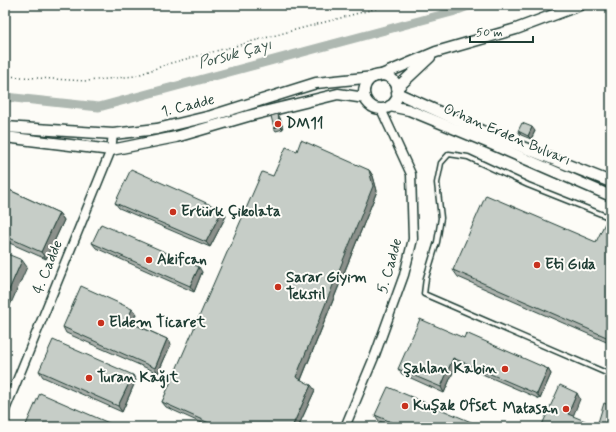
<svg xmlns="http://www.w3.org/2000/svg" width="616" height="432" viewBox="0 0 616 432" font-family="Mynerve,sans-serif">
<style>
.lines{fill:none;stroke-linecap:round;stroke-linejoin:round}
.canal{stroke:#aeb8b1;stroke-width:9}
.service-casing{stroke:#1f3d34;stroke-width:7}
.minor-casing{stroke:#1f3d34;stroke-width:11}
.tertiary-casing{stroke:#1f3d34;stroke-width:13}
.path{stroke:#1f3d34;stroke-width:1.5;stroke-dasharray:1 3;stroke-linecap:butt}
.service{stroke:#fdfcf7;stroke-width:4}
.minor{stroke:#fdfcf7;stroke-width:8}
.tertiary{stroke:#fdfcf7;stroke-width:10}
.wall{fill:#aab0ab;stroke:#1f3d34}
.shaded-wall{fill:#8b908b;stroke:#1f3d34}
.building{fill:#c6cdc7;stroke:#1f3d34}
.poi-dot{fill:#c8321e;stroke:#fdfcf7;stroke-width:1.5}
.labels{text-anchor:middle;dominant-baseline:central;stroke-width:4;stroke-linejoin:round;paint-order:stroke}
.street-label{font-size:15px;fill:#1f3d34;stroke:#fdfcf7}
.poi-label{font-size:15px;font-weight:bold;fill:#1f3d34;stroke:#fdfcf7;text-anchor:start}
.water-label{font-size:16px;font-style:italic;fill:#435c53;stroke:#fdfcf7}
</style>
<rect width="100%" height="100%" fill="#fdfcf7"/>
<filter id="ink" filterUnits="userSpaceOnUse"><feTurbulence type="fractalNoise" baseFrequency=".025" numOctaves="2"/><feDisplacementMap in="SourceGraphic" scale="8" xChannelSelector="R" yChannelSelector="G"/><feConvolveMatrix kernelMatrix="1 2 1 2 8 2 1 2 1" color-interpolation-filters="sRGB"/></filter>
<g filter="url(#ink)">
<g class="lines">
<!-- canal -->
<polyline class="canal" points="5,97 99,107 452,12 471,5"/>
<defs>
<polyline id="service" points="611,218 528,185 468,157 449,154 441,163 437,183 441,218 437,242 426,278 424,294 611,375"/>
<g id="minor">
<polyline points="5,410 111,150 113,134"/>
<polyline points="345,427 375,355 404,275 413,239 411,174 381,109"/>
</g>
<g id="tertiary">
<circle cx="381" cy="92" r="17"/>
<polyline points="379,76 436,52 516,29 580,5"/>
<polyline points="397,88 430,57"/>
<polyline points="397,93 482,131 611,182"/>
<polyline points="390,106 409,110 489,143 611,196"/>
<polyline points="5,127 113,134 157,129 211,116 316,83 374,77"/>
<polyline points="5,137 111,150 176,137 248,116 338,94 365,98"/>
</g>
</defs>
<!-- service casing -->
<use href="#service" class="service-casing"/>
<!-- minor casing -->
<use href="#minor" class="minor-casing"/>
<!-- tertiary casing -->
<use href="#tertiary" class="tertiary-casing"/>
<!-- path -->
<polyline class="path" points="5,76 87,81 135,76 171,63 389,5"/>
<!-- service -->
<use href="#service" class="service"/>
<!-- minor -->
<use href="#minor" class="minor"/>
<!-- tertiary -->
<use href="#tertiary" class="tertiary"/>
</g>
<!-- wall -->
<g class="wall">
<polygon points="280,118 283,129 276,131 274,128"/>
<polygon points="518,131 535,131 531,139 521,135"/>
<polygon points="297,151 369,170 373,176 377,191 301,380 315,390 298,427 210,427 166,407 162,402 273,176"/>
<polygon points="5,188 59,213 64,220 46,259 5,241"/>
<polygon points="115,203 222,210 226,216 210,247 119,208"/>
<polygon points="611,226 611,344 458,277 453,270 596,242"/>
<polygon points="92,243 202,272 194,292 96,248"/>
<polygon points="136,314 132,323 167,339 171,344 158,373 66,333 63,327"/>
<polygon points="464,338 548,369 551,374 540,399 457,363 444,393 402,374 398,369"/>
<polygon points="39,371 136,380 122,412 43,377"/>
<polygon points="375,415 483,427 394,427 379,421"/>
</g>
<!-- shaded-wall -->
<g class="shaded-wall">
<polygon points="278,114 280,118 283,129 280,126"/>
<polygon points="532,127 535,131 531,139 528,136"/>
<polygon points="369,170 373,176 377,191 300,382 296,377"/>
<polygon points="222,210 226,216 210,247 206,242"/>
<polygon points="59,213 64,220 46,259 41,252"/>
<polygon points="22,260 27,267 5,317 5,299"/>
<polygon points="199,267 202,272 194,292 190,286"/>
<polygon points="132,309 136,314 130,326 127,321"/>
<polygon points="167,339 171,344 158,373 155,368"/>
<polygon points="453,358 457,363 444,393 441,387"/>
<polygon points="548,369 551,374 540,399 537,394"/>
<polygon points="133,375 136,380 122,412 118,406"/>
<polygon points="311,385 315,390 298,427 292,427"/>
<polygon points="577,393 580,399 572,419 568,414"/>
</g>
<!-- building -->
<g class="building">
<polygon points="278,114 280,126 274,128 271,116"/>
<polygon points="522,123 532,127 528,136 518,131"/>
<polygon points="301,140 369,170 373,186 296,377 311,385 292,427 218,427 162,402 262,172 273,176 286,147 297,151"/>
<polygon points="131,169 222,210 206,242 115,203"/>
<polygon points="5,188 59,213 41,252 5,236"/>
<polygon points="486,195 596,242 605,223 611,226 611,339 453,270"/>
<polygon points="101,224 199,267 190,286 92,243"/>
<polygon points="5,253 22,260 5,299"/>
<polygon points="81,286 132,309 127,321 167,339 155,368 63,327"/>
<polygon points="420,319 464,338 466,333 548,369 537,394 453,358 441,387 398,369"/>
<polygon points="53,340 133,375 118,406 39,371"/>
<polygon points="560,385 577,393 568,414 597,426 604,403 611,406 611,427 541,427"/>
<polygon points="388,387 483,427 403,427 375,415"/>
<polygon points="40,393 118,427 25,427"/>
</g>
</g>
<!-- markers -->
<g class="poi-dot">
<circle cx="278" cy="124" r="4"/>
<circle cx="173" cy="212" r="4"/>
<circle cx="149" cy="260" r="4"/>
<circle cx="537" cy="265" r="4"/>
<circle cx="278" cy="287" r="4"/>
<circle cx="101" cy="323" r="4"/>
<circle cx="505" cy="369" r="4"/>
<circle cx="89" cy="378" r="4"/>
<circle cx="405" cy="406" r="4"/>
<circle cx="566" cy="409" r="4"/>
</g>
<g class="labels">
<!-- street labels -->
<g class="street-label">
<text transform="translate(188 106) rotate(-14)">1. Cadde</text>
<text transform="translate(507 135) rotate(23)">Orhan Erden Bulvarı</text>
<text transform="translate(390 266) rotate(-74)">5. Cadde</text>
<text transform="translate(48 267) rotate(-68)">4. Cadde</text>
</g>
<!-- poi labels -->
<g class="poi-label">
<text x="286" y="124">DM11</text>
<text x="181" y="212">Ertürk Çikolata</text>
<text x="157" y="260">Akifcan</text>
<text x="545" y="265">Eti Gıda</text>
<text x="286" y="278">Sarar Giyim<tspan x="286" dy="17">Tekstil</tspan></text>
<text x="109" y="323">Eldem Ticaret</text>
<text x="497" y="369" text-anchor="end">Şahlan Kabin</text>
<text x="97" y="378">Turan Kağıt</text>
<text x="413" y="406">Kuşak Ofset</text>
<text x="558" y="409" text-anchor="end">Matasan</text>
</g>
<!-- water labels -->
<g class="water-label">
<text transform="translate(235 54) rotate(-15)">Porsuk Çayı</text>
</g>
</g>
<!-- margin -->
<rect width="616" height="432" fill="none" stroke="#fdfcf7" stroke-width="20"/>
<rect x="10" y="10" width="596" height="412" fill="none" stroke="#1f3d34" stroke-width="1.5" filter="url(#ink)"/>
<!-- scale -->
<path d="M470 36v6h63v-6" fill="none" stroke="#1f3d34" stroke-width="2"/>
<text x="476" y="36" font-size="12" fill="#1f3d34" stroke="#fdfcf7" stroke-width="3" paint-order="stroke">50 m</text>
</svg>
